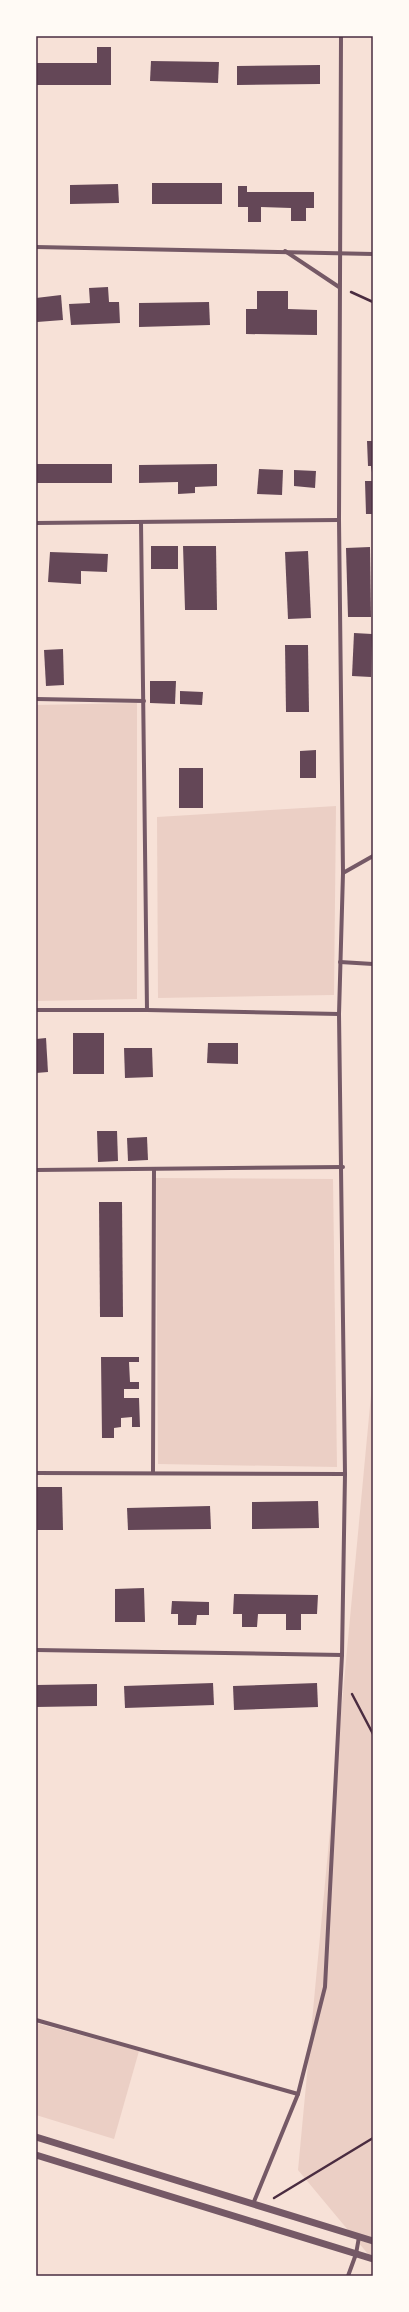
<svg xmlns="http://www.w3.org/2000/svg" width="409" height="2312" viewBox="0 0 409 2312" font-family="'Golos Text',sans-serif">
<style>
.green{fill:#ebcfc5}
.building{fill:#644757}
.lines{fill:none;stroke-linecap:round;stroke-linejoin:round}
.path{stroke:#4a2c40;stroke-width:2.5}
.minor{stroke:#755966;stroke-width:4}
.tertiary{stroke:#755966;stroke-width:7}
.neatline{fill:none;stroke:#4a2c40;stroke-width:1.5}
</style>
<rect width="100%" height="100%" fill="#f7e1d7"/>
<!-- green -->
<g class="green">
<polygon points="137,703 137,999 36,1001 36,705"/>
<polygon points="336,806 334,995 158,998 157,817"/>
<polygon points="156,1178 333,1179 337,1467 158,1464"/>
<polygon points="373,1374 373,2260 298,2170"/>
<polygon points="36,2023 139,2051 114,2139 36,2115"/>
</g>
<!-- building -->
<g class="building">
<polygon points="97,47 111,47 111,85 36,85 36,63 97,63"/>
<polygon points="151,61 219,62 218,83 150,81"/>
<polygon points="320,65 320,84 237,85 237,66"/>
<rect x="152" y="183" width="70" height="21"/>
<polygon points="118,184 119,203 70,204 70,185"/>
<polygon points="238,186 247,186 247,192 314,192 314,208 306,208 306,221 291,221 291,208 261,207 261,222 248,222 248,207 238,207"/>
<polygon points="108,287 109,302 119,302 120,323 71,325 69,304 90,303 89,288"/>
<polygon points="257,291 288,291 288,309 317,310 317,335 246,334 246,309 257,309"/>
<polygon points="61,295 63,320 37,322 36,298"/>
<polygon points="209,302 210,325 139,327 139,303"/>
<polygon points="367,441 373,441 373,479 371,466 368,466"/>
<rect x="36" y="464" width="76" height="19"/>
<polygon points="217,464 217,486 195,487 195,493 178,494 178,482 139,483 139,465"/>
<polygon points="259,469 283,470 282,495 257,494"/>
<polygon points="294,470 316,471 315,488 294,486"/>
<polygon points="365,481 373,481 373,514 366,514"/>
<rect x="151" y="546" width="27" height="23"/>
<polygon points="183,546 216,546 217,610 185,610"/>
<polygon points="370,547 371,617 348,617 346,548"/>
<polygon points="308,551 311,618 288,619 285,552"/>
<polygon points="50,552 108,554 107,572 81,571 81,584 48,582"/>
<polygon points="354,633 372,634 371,677 352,676"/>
<polygon points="285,645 308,645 309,712 286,712"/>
<polygon points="63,649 64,685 46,686 44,650"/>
<polygon points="150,681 176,681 175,704 150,703"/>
<polygon points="180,691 203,692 202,705 180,704"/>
<polygon points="316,750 316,778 300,778 300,751"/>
<rect x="179" y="768" width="24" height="40"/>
<rect x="73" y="1033" width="31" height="41"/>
<polygon points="46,1038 48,1072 36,1073 36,1039"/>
<polygon points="208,1043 238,1043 238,1064 207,1063"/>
<polygon points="124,1048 152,1048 153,1077 125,1078"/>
<polygon points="97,1131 117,1131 118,1161 98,1162"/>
<polygon points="147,1137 148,1160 128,1161 127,1138"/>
<polygon points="99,1202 122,1202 123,1317 100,1317"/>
<polygon points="101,1357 139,1357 139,1362 129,1362 130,1382 139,1382 139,1389 124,1389 124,1398 139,1398 140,1427 132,1427 132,1417 121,1418 121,1427 114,1428 114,1438 102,1438"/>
<polygon points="36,1487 62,1487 63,1530 36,1530"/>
<polygon points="318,1501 319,1528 252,1529 252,1502"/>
<polygon points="210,1506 211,1529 128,1530 127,1508"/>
<polygon points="144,1588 145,1622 115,1622 115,1589"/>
<polygon points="234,1594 318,1595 317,1614 301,1614 301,1630 286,1630 286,1614 258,1614 257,1627 242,1627 242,1614 233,1614"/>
<polygon points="172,1601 209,1602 209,1615 197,1615 196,1625 178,1625 178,1614 171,1614"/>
<polygon points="213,1683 214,1705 125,1708 124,1686"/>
<polygon points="317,1683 318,1707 234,1710 233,1686"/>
<polygon points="97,1684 97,1706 36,1707 36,1685"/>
</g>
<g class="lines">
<!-- path -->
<g class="path">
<polyline points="351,292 373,302"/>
<polyline points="352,1694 373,1734"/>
<polyline points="274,2198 373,2138"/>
</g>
<!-- minor -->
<g class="minor">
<polyline points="36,247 373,254"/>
<polyline points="285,251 339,287"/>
<polyline points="141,522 147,1010"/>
<polyline points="36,523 339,520"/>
<polyline points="36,699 144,701"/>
<polyline points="343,873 373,856"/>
<polyline points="340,962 373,964"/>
<polyline points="36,1010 147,1010 339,1014"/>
<polyline points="36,1170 343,1167"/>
<polyline points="153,1472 154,1169"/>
<polyline points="36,1473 345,1474"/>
<polyline points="36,1650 342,1655"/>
<polyline points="36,2020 298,2094"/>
<polyline points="253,2204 298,2094 325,1987 342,1655 345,1474 339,1014 343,873 339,520 341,36"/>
<polyline points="348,2276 356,2254 359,2237"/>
</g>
<!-- tertiary -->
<g class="tertiary">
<polyline points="36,2137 373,2241"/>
<polyline points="36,2155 373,2259"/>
</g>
</g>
<!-- border -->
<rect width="409" height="2312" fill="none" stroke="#fffaf5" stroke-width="74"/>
<rect x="37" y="37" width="335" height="2238" class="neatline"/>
</svg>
